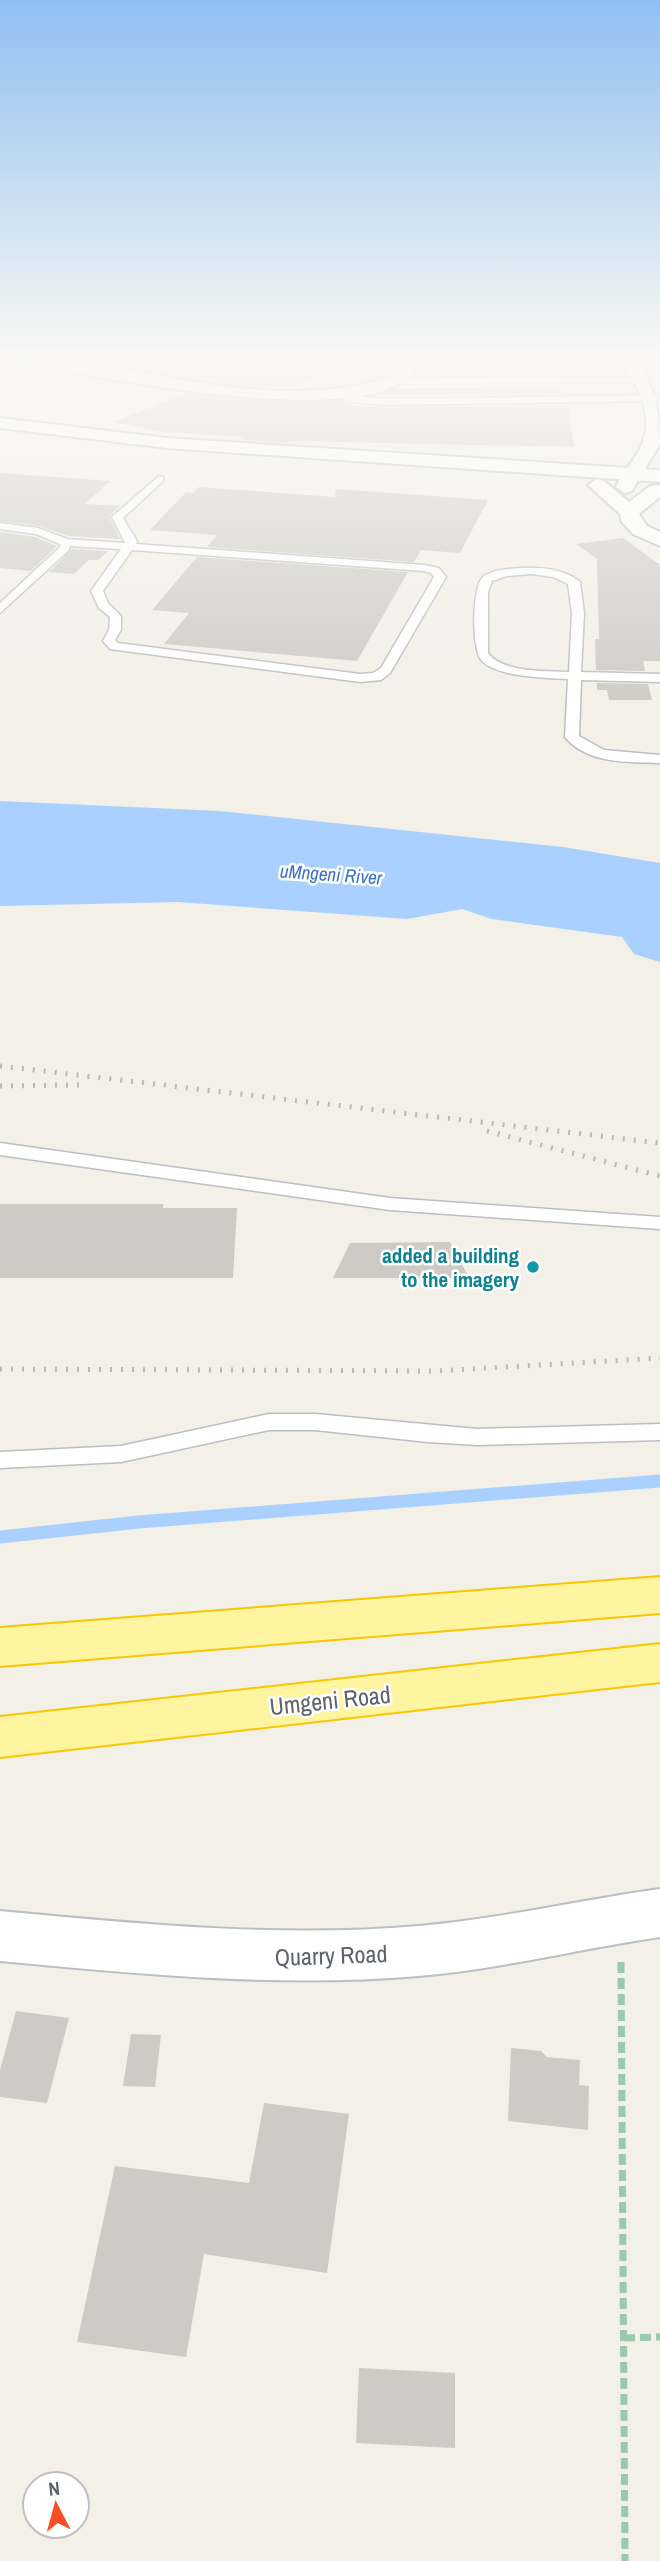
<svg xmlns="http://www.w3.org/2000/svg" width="660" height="2561" viewBox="0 0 660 2561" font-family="'Archivo Narrow',sans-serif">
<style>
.water{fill:#aad0ff}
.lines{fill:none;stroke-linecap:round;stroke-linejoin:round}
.stream{stroke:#aad0ff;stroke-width:13}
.building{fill:#cdcbc4}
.service-casing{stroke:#bbbec3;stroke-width:3}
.minor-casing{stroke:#bbbec3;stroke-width:4}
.secondary-casing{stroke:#bcbfc6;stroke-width:4}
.trunk-casing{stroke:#f9c600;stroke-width:4}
.path{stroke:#99caac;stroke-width:7;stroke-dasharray:11 5;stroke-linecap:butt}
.service{fill:#fff;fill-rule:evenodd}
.minor{fill:#fff;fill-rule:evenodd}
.secondary{fill:#fff;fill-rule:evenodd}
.trunk{fill:#fff5a0;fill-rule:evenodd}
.rail{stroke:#b8b9ba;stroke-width:5;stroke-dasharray:2 9;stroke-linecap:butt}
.culture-dot{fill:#0f9aa8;stroke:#fff;stroke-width:2.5}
.labels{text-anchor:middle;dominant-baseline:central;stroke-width:5;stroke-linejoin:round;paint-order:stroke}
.far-water-label{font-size:19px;font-style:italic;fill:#3d71c6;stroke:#fff}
.culture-label{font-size:21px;font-weight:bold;fill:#0d838f;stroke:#fff;text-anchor:end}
.near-street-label{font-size:24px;fill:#5e6269;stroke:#fff}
</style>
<rect width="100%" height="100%" fill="#f2f0e7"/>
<!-- water -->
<polygon class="water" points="0,801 220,811 563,847 660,863 660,962 634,954 622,937 492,919 462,909 407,919 178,902 0,906"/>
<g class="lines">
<!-- stream -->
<polyline class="stream" points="0,1537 139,1522 660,1481"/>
</g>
<!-- building -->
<g class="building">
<polygon points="171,356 364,356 365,357 289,388 281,388 215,382 219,380 169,372"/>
<polygon points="462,356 544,356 554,375 471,375"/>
<polygon points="559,386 563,394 371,395 397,388"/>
<polygon points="187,393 296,402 340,400 353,405 383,408 568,405 574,447 288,441 288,443 242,440 245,437 164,432 113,422"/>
<polygon points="0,473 110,481 85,504 120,506 109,516 120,539 68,536 39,526 0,521"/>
<polygon points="199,487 335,497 336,489 488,500 460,553 421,550 414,562 207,547 217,535 150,530 186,492 193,493"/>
<polygon points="0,532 35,537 57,546 31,571 0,568"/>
<polygon points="623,538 660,565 660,661 643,661 645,671 596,670 595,639 599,639 597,559 576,544"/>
<polygon points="72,549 108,551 98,560 89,560 74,574 49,572"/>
<polygon points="197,557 408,572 357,661 164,644 189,613 152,610"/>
<polygon points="597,683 648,684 652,700 609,700 607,690 597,690"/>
<polygon points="0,1204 163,1204 163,1208 237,1208 233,1278 0,1278"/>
<polygon points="450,1242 469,1278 333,1278 350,1243"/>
<polygon points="16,2011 69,2018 47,2103 0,2097 0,2070"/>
<polygon points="131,2034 161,2035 155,2087 123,2086"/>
<polygon points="511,2048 541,2051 547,2057 580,2060 579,2085 589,2086 588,2130 508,2121"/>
<polygon points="264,2103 349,2114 327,2273 204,2254 186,2357 77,2342 115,2166 249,2183"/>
<polygon points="359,2368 455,2373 455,2448 356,2443"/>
</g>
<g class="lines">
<defs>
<g id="service">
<polygon points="74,356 86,356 57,367 53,364"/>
<polygon points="643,378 646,383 394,384 390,381 394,378"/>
<polygon points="339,391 354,396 383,399 654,395 658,398 654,401 383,405 353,402 336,396 335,394"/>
<path d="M159 476 163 477V481L123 518 137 541 136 544 424 565 439 568 446 577 390 673 381 680 360 682 110 649 103 641 109 630 110 617 99 608 91 591 121 549 70 546 69 550 0 613V603L60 547V544L36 534 0 529V523L38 528 67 539 125 543 112 517ZM132 550 424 571 431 573 434 577 381 668 373 673 360 674 118 643 115 640 121 630V616L108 603 103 591Z"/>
<path d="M519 568C539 567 564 568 580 582L584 613 581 672 660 674V682L581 680 579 736 604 750 660 755V763C628 762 587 764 565 737L568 679C547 678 499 677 483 662 471 653 472 589 482 578 489 570 509 569 519 568ZM531 574 553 577 568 584 572 613 569 672C546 671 503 673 488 653V592L492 581 507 576Z"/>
<polygon points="0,1143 390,1198 660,1217 660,1229 390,1210 0,1155"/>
<polygon points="269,1414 315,1414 477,1429 660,1424 660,1440 477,1445 428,1442 315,1430 269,1430 121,1462 0,1468 0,1452 121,1446"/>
</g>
<g id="minor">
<path d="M1 356C14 356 27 355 39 356 146 367 254 407 363 384 377 381 398 378 402 362L397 356H414L418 361C398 443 71 371 9 361Z"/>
<path d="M617 356H633C653 380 660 411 660 443 659 447 635 485 632 491L625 493 616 487C622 471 636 460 642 444 655 412 635 381 617 356Z"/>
<polygon points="597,479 604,481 629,502 650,486 660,485 660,497 639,514 647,526 660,532 660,546 633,534 621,521 620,514 588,485"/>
<path d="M660 1889V1937C579 1949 500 1969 419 1976 279 1988 139 1974 0 1961V1911C139 1924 279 1938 419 1926 500 1919 579 1900 660 1889Z"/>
</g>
<polygon id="secondary" points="0,418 167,438 660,470 660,482 167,448 0,428"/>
<g id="trunk">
<polygon points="660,1577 660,1613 0,1666 0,1628"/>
<polygon points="660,1644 660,1682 0,1757 0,1717"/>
</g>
</defs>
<!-- service casing -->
<use href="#service" class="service-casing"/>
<!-- minor casing -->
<use href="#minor" class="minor-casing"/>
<!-- secondary casing -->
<use href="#secondary" class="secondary-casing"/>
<!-- trunk casing -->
<use href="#trunk" class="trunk-casing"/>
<!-- path -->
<g class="path">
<polyline points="621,1962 625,2561"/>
<polyline points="624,2338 660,2337"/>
</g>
<!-- service -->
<use href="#service" class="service"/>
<!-- minor -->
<use href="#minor" class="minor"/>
<!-- secondary -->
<use href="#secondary" class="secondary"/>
<!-- trunk -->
<use href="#trunk" class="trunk"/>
<!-- rail -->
<g class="rail">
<polyline points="0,1066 660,1143"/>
<polyline points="0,1086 86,1085"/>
<polyline points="487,1131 660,1176"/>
<polyline points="0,1369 436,1371 660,1358"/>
</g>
</g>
<!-- sky -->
<linearGradient id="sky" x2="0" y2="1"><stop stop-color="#8fbff1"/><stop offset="0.5" stop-color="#f9f8f4"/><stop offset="1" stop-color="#f9f8f4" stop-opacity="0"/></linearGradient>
<rect width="660" height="715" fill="url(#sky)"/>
<!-- markers -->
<circle class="culture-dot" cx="533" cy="1267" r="7"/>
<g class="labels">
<!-- far-water labels -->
<g class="far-water-label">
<text transform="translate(331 874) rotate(4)">uMngeni River</text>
</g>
<!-- culture labels -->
<g class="culture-label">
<text x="519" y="1255">added a building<tspan x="519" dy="24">to the imagery</tspan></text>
</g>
<!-- near-street labels -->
<g class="near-street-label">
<text transform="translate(330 1700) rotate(-6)">Umgeni Road</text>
<text transform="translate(331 1955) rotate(-2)">Quarry Road</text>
</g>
</g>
<!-- north arrow -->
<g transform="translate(56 2505) rotate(354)"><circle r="33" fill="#ffffff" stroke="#bfc0c3" stroke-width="2"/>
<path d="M0-5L12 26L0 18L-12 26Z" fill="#f94d26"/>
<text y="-10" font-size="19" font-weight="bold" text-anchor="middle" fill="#5e6269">N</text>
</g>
</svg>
